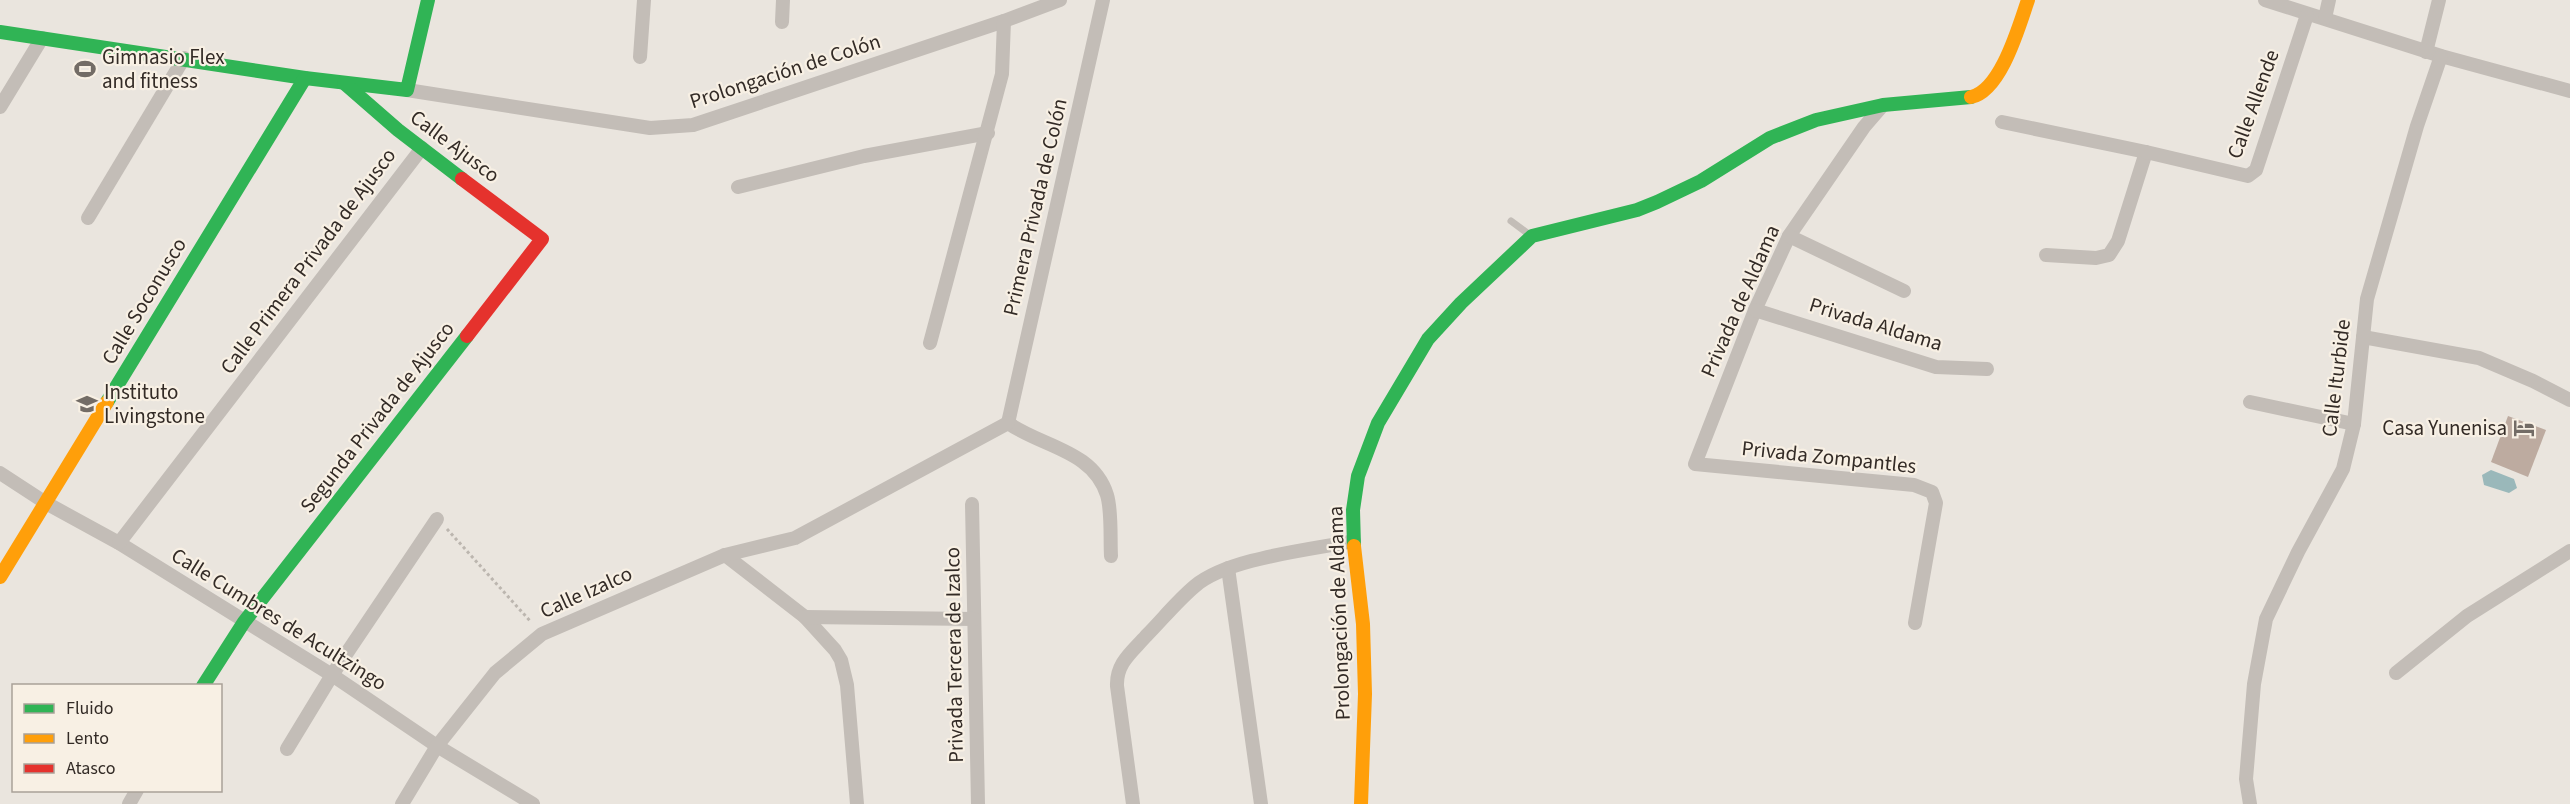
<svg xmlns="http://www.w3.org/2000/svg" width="2570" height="804" viewBox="0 0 2570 804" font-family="'Source Sans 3',sans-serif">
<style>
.water{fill:#9ab8ba}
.building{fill:#bdaba0}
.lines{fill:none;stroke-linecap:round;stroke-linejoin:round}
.path{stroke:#bcb6af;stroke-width:3;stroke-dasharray:3 3;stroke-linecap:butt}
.lane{stroke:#c3bdb7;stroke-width:7}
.street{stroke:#c3bdb7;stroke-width:14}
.fast{stroke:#30b455;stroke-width:14}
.slow{stroke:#ff9f0a;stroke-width:14}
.jam{stroke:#e5322d;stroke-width:14}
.labels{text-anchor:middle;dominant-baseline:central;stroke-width:4.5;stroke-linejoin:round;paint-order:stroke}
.poi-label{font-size:21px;fill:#332b26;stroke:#f8f0e4;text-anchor:start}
.street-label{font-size:21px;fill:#332b26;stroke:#f8f0e4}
</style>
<rect width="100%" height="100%" fill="#eae5de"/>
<!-- water -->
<polygon class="water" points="2491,470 2514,479 2517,488 2509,493 2484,485 2482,475"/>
<!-- building -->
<polygon class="building" points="2508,416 2546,430 2528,477 2491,462"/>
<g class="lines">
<!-- path -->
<polyline class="path" points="447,529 531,622"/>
<!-- lane -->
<polyline class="lane" points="1511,221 1530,235"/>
<!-- street -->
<g class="street">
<polyline points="2265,0 2441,56 2570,91"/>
<polyline points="2325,18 2329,0"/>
<polyline points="782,22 783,0"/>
<polyline points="2426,52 2439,0"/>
<polyline points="640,57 644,0"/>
<polyline points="407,90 650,128 693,125 1004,21 1060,0"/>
<polyline points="1883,105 1864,127 1789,236 1755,310 1695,464 1914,485 1932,492 1936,503 1915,623"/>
<polyline points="0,107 42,38"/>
<polyline points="2002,122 2146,152 2118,241 2109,255 2096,258 2046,255"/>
<polyline points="2146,152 2248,176 2256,170 2307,15"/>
<polyline points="738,187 864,156 988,133"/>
<polyline points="88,218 184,58"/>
<polyline points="1789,236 1904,291"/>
<polyline points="1755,310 1936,367 1987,369"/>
<polyline points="2363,337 2479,358 2533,381 2570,400"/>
<polyline points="930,343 1002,74 1004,21"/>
<polyline points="2250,402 2354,424"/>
<polyline points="1008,423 1103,0"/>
<path d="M1008 423C1042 447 1093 450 1107 495 1112 511 1110 539 1111 556"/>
<polyline points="0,473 46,503 119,543 332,675 437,746 533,804"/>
<polyline points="972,504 978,804"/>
<polyline points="119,543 422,148"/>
<polyline points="725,555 805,617 835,650 841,660 847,685 857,804"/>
<polyline points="1228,568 1261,804"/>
<polyline points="805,617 974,619"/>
<polyline points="2396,673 2467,616 2570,551"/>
<polyline points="287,749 332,675 437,519"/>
<polyline points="129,804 137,790"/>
<polyline points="402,804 437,746 495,673 542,634 725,555 795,538 1008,423"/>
<path d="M1133 804 1117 686C1116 663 1132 652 1146 636 1162 620 1177 601 1195 586 1228 558 1310 550 1354 541"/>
<polyline points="2250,804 2246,779 2254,684 2266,619 2298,552 2343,469 2354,424 2367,299 2417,126 2441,56"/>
</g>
<!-- fast -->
<g class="fast">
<polyline points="0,32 305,78 407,90 428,0"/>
<polyline points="344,83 398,130 462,179"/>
<polyline points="107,402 305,78"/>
<polyline points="1354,546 1353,510 1358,476 1378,423 1428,339 1461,303 1532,236 1637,210 1657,202 1701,181 1770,138 1816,120 1883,105 1971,97"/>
<polyline points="203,686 244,622 467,336"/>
</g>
<!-- slow -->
<g class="slow">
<path d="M1971 97C2001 91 2019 26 2028 0"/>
<polyline points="1354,546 1363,624 1365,694 1361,804"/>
<polyline points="0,577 107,402"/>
</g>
<!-- jam -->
<polyline class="jam" points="462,179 542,239 467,336"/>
</g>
<!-- icons -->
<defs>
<symbol id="stadium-bare" viewBox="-9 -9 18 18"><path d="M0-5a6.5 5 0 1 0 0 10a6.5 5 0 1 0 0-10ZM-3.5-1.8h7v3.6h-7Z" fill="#736c66" stroke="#f8f0e4" stroke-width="2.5" paint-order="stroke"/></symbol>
<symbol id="school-bare" viewBox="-9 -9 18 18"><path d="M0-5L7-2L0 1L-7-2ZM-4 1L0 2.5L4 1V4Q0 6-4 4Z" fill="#736c66" stroke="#f8f0e4" stroke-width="2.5" paint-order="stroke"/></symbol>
<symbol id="hotel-bare" viewBox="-9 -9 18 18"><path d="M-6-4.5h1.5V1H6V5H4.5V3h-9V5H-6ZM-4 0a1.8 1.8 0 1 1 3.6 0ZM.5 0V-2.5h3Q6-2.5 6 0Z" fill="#736c66" stroke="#f8f0e4" stroke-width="2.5" paint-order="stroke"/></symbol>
</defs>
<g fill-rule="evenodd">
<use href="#stadium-bare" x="70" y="54" width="30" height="30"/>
<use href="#school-bare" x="72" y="389" width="30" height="30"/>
<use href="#hotel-bare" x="2509" y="413" width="30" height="30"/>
</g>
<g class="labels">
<!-- poi labels -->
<g class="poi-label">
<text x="102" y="57">Gimnasio Flex<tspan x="102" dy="24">and fitness</tspan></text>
<text x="104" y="392">Instituto<tspan x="104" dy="24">Livingstone</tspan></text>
<text x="2507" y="428" text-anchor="end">Casa Yunenisa</text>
</g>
<!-- street labels -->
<g class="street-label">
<text transform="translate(785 71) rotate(-18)">Prolongación de Colón</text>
<text transform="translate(2253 104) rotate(-70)">Calle Allende</text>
<text transform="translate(455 146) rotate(37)">Calle Ajusco</text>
<text transform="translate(1035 207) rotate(-77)">Primera Privada de Colón</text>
<text transform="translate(308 261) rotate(-53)">Calle Primera Privada de Ajusco</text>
<text transform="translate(144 301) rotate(-59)">Calle Soconusco</text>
<text transform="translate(1740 301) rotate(-66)">Privada de Aldama</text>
<text transform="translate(1876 324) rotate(17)">Privada Aldama</text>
<text transform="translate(2336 378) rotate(-83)">Calle Iturbide</text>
<text transform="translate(377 417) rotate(-52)">Segunda Privada de Ajusco</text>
<text transform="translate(1829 457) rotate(6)">Privada Zompantles</text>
<text transform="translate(586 592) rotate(-24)">Calle Izalco</text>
<text transform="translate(1339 613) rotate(-92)">Prolongación de Aldama</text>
<text transform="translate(279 619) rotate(32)">Calle Cumbres de Acultzingo</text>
<text transform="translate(954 655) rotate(-91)">Privada Tercera de Izalco</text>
</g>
</g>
<!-- legend -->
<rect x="12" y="684" width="210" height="108" fill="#f8f0e4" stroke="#a9a198" stroke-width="1.5"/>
<rect x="24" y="704" width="30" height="9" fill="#30b455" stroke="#a9a198" stroke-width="1.5"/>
<text x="66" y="714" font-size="18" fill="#332b26">Fluido</text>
<rect x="24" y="734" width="30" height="9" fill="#ff9f0a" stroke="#a9a198" stroke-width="1.5"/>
<text x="66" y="744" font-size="18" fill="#332b26">Lento</text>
<rect x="24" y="764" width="30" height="9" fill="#e5322d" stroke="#a9a198" stroke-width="1.5"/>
<text x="66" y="774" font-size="18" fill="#332b26">Atasco</text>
</svg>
